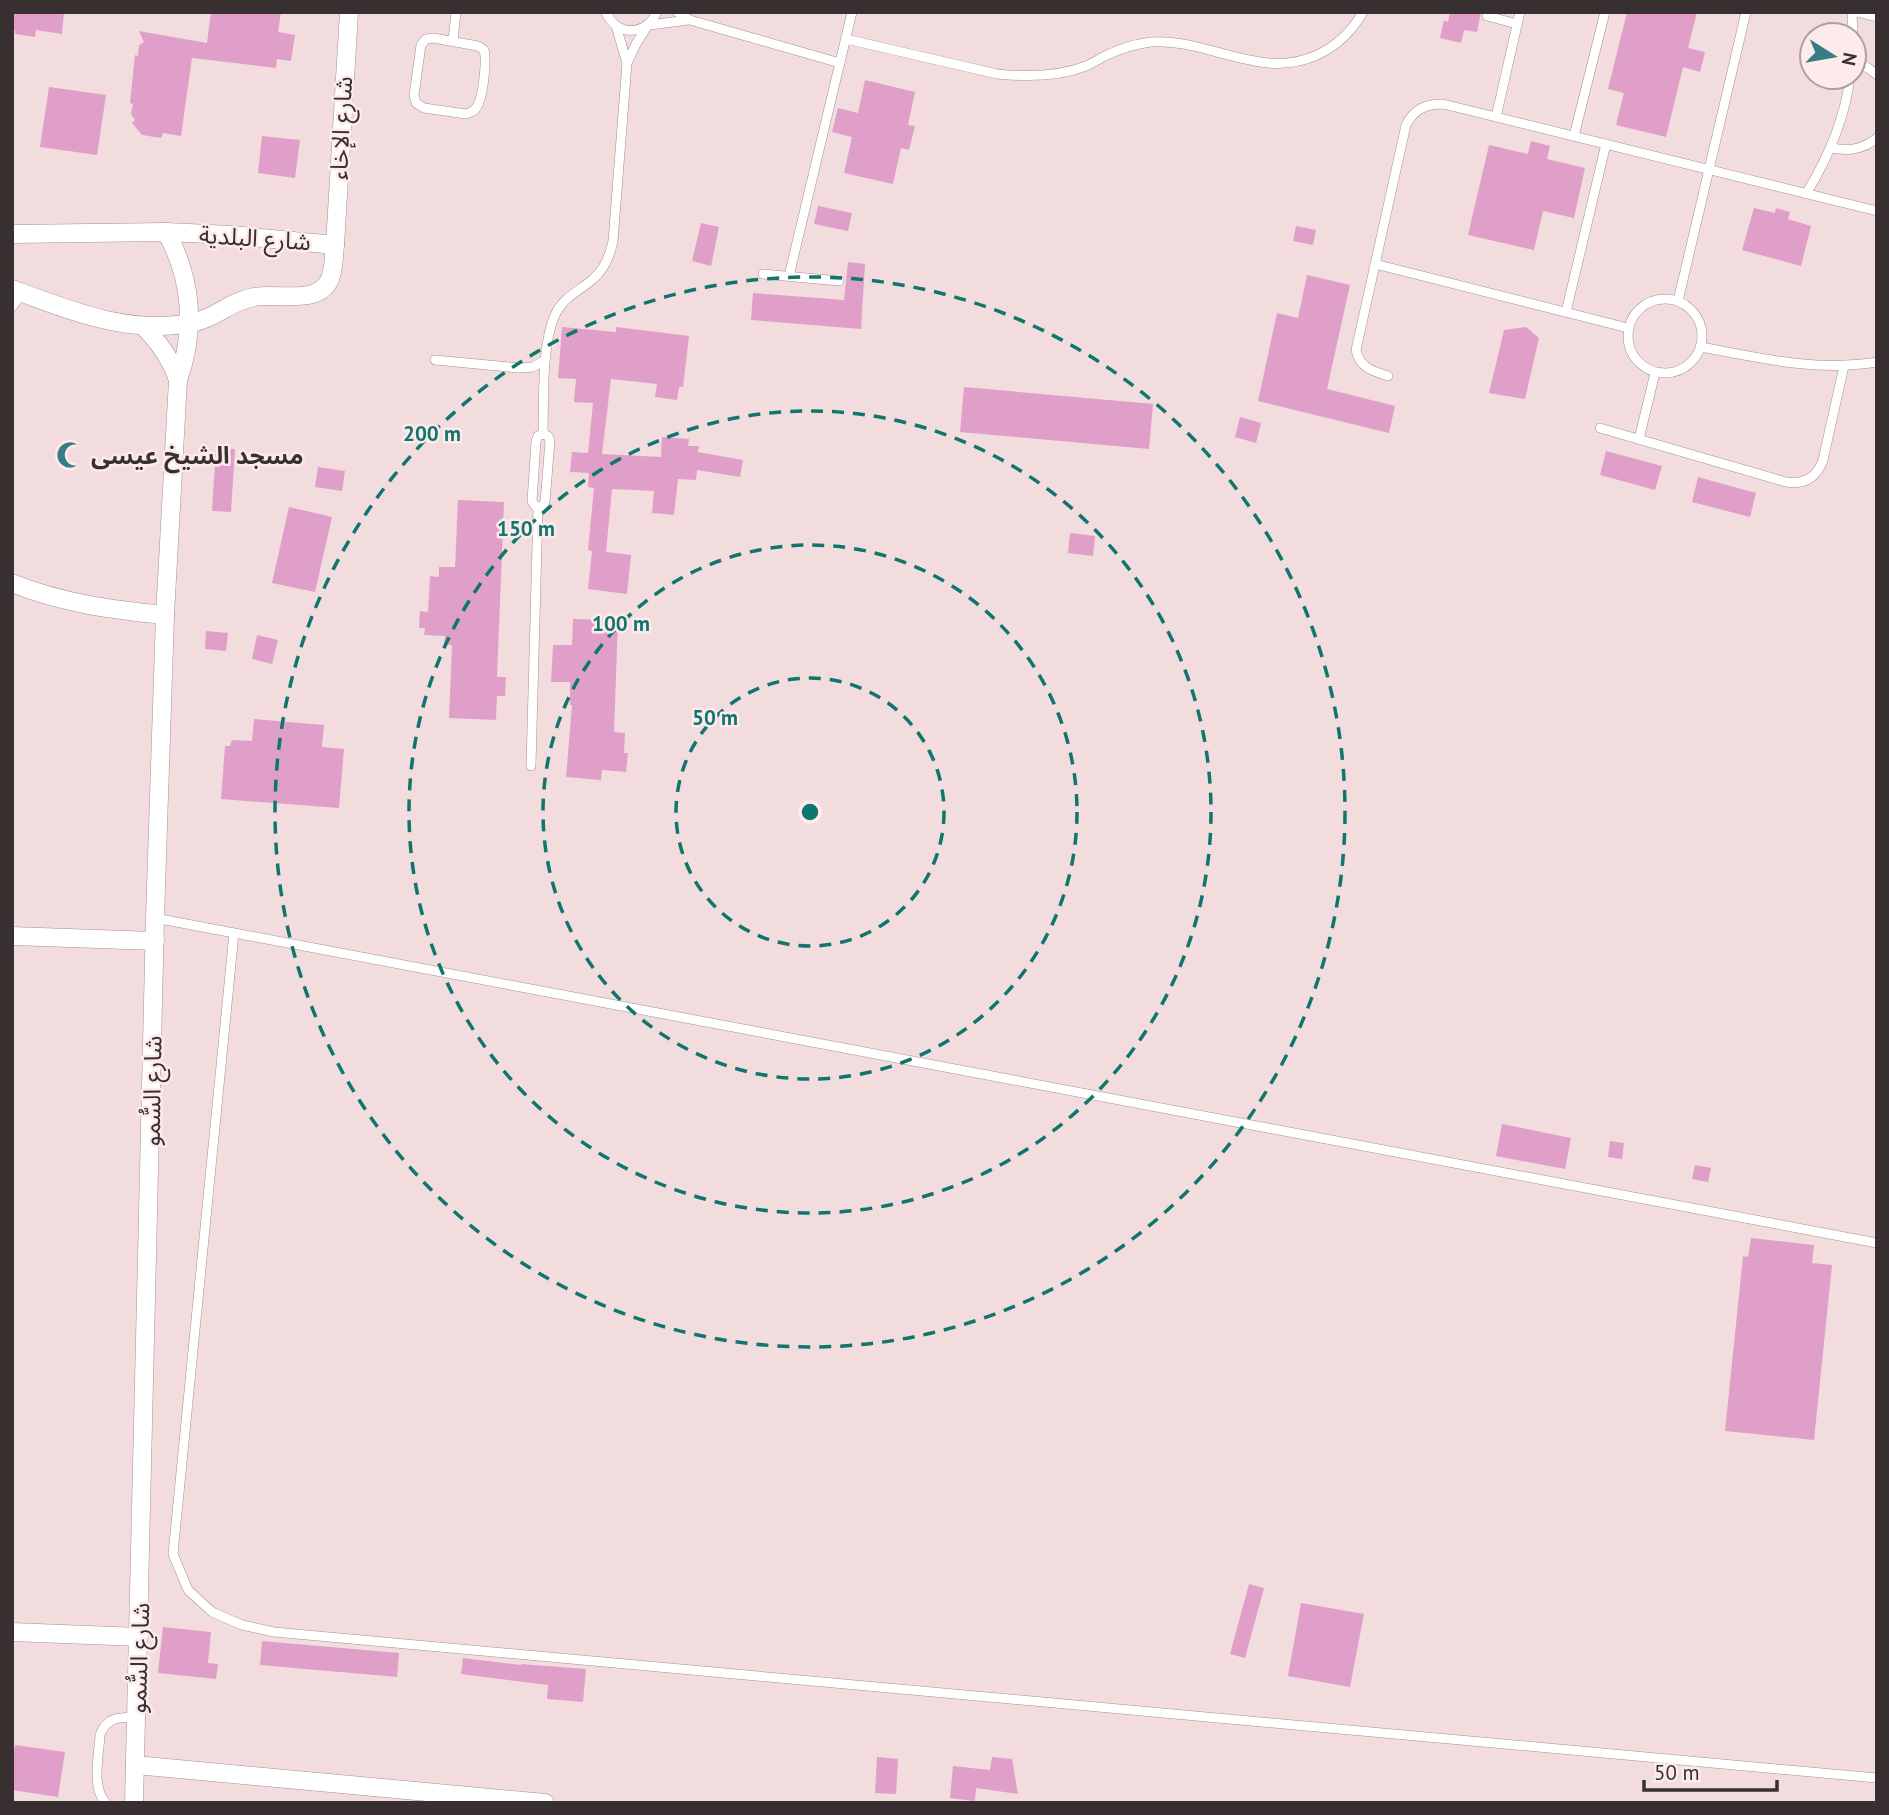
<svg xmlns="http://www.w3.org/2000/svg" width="1889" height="1815" viewBox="0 0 1889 1815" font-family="'PT Sans','Noto Sans Arabic',sans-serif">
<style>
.building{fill:#e09fc8}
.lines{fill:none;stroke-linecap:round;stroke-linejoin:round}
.service-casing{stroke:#a59091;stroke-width:10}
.minor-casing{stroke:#a59091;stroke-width:19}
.service{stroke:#fff;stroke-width:9}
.minor{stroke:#fff;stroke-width:18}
.ring{fill:none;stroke:#0f766e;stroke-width:3.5;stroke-dasharray:12 9}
.labels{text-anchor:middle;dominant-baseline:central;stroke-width:5;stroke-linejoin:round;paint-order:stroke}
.street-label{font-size:24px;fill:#383030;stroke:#fdeaeb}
.poi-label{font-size:24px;font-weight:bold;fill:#383030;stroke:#fdeaeb;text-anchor:start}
.centre{fill:#0f766e;stroke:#fdeaeb;stroke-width:3.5}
.ring-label{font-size:21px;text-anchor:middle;font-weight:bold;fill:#0f766e;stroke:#fdeaeb;stroke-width:5;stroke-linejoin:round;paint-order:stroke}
</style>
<rect width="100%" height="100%" fill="#f3dcdd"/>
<!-- building -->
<g class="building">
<polygon points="12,12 64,12 62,34 36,30 35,37 15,34 15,30 12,29"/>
<polygon points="211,12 281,12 278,32 295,35 291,61 277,59 276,68 192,58 181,136 163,133 161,138 142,135 132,123 135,120 131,114 133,104 130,103 135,55 138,56 139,45 144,42 139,31 207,43"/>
<polygon points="1450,12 1481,12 1477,32 1464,30 1461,43 1440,38 1444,20 1448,22"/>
<polygon points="1627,12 1697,12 1688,48 1705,52 1700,72 1683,67 1666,137 1616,125 1624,93 1608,89"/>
<polygon points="865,80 915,92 908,125 915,126 909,150 901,148 893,184 844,173 852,137 832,132 838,108 858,113"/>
<polygon points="49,87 106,95 97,155 40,147"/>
<polygon points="262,136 300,140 295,178 258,173"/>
<polygon points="1531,141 1550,146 1547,159 1585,168 1574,218 1543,211 1534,250 1468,235 1489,145 1528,154"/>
<polygon points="818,206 852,213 848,231 814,224"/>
<polygon points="1754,208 1775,213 1776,208 1790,212 1788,219 1811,226 1801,266 1742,250"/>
<polygon points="701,223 719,227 711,266 692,261"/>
<polygon points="1296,226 1316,230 1313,245 1293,241"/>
<polygon points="848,262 865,264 861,329 751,320 753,293 844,300"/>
<polygon points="1307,275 1350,285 1327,389 1395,406 1389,433 1258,401 1277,313 1298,318"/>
<polygon points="562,327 616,332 616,327 689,336 683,387 679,387 677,400 655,397 657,384 611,379 602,454 661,457 662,437 689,439 688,446 699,446 698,452 743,460 740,477 697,470 696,480 678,479 674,515 652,513 654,491 612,489 606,552 631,555 627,594 588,589 592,551 588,550 594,488 588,487 589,473 570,472 572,452 588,453 593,403 574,402 576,379 558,378"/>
<polygon points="1526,327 1539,338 1525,399 1489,393 1504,330"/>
<polygon points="964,387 1153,404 1149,449 960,432"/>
<polygon points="1240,417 1261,423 1256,443 1235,437"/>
<polygon points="216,448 235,449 231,512 212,511"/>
<polygon points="1606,451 1662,466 1655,490 1600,475"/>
<polygon points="318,467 345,471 342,491 315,487"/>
<polygon points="1698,477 1756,493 1750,517 1692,502"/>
<polygon points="458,500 504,502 497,677 506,677 505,696 497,696 496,720 449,718 452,645 444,644 445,636 424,635 425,628 419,628 420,611 428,612 430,576 439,577 439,567 455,567"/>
<polygon points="289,507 332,517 315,592 272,583"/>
<polygon points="1070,533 1095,536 1093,556 1068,553"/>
<polygon points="573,619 618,620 614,732 625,733 624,753 628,753 626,772 602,770 601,780 566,777 572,705 570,705 570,682 551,682 553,645 572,645"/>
<polygon points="206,631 228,633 226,651 205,649"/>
<polygon points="257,635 278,640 272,664 252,659"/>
<polygon points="254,719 324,725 322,747 344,749 339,808 221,799 225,746 230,746 232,740 252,741"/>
<polygon points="1502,1124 1571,1138 1565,1169 1496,1156"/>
<polygon points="1610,1141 1624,1143 1622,1159 1608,1157"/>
<polygon points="1695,1165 1711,1168 1708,1182 1692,1179"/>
<polygon points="1751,1238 1814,1245 1812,1263 1832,1265 1814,1440 1725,1431 1743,1256 1748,1257"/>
<polygon points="1249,1584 1264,1588 1245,1658 1230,1654"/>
<polygon points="1301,1603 1364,1614 1350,1687 1288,1676"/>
<polygon points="163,1627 211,1632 208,1663 218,1664 216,1679 158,1673"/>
<polygon points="262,1641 399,1653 397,1677 260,1665"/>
<polygon points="463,1658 521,1665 521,1664 586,1669 583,1702 547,1699 548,1685 461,1674"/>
<polygon points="15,1745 65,1752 58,1797 12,1790 12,1764"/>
<polygon points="877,1757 898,1759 896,1794 875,1793"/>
<polygon points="992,1757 1012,1759 1018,1794 976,1788 975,1801 950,1798 953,1766 990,1770"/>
</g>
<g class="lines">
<defs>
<g id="service">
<path d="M606 12C616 37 646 36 657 12"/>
<polyline points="677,12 690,20 840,63"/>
<polyline points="1520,12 1496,117 1877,211"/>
<polyline points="1852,12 1853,35"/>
<polyline points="1857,12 1877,17"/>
<polyline points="1487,16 1517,24"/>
<polyline points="650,25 688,20"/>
<path d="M433 38 478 46 484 50C487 60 483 100 476 108 473 112 471 112 466 114L424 108 416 103 414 95 421 45 426 39Z"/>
<path d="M846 39 997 74C1027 77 1058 77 1086 66 1093 63 1099 59 1105 56 1119 49 1135 44 1151 42 1208 38 1261 81 1317 55 1337 46 1352 31 1363 12"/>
<polyline points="453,41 456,12"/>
<polyline points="1854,62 1868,68 1877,75"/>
<polyline points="627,63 636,44 646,28"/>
<polyline points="1574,136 1605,12"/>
<path d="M1831 148C1849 151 1862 150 1877 138"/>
<path d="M1806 194C1828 158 1845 119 1850 77"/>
<polyline points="1375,264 1628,328"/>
<polyline points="763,274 839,281"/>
<polyline points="789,276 852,12"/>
<circle cx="1665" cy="336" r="37"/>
<polyline points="1678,301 1746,12"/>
<polyline points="12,307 23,293"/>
<polyline points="1566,312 1606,144"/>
<path d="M1701 347C1759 358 1817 372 1877 362"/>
<polyline points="435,360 519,368 533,367 545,360"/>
<path d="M1388 376C1372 371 1360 368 1356 350L1406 125C1414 109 1426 104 1443 104L1496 117"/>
<path d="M1600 428 1786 482C1805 485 1817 477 1823 460L1844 366"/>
<polyline points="1639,439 1655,373"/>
<polyline points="538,508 541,507 545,502 550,441 548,436 543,434"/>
<path d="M531 766 538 508 535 506 532 501 536 441 538 436 543 434C544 399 541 341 557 311 566 295 581 290 593 279 605 269 610 256 613 241L627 63 616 26"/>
<polyline points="155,918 1877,1243"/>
<polyline points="234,933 173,1554 188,1590 212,1612 242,1625 274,1632 1877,1778"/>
<path d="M106 1803C91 1788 99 1755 100 1735 106 1717 120 1717 137 1717"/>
</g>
<g id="minor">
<polyline points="12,234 166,232 231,235 335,245"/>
<path d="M12 289C71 311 131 336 195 322 216 318 230 301 254 297 280 292 325 308 332 272 334 263 334 254 335 245L349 12"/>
<path d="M143 326C159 342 171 359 178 380"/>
<path d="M12 583C61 603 113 610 165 615"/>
<polyline points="12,936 155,941"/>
<polyline points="12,1632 139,1637"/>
<polyline points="135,1765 545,1803"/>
<path d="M134 1803 155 918 165 615 178 380C196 330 192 278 166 232"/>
</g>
</defs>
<!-- service casing -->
<use href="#service" class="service-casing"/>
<!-- minor casing -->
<use href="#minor" class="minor-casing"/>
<!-- service -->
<use href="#service" class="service"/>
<!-- minor -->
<use href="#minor" class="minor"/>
</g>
<!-- distance rings -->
<g class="ring">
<circle cx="810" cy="812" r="134"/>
<circle cx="810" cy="812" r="267"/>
<circle cx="810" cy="812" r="401"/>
<circle cx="810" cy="812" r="535"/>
</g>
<!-- icons -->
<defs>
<symbol id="mosque-bare" viewBox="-9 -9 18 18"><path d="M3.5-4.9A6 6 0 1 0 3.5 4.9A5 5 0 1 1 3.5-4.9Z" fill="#367e87" stroke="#fdeaeb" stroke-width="2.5" paint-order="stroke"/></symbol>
</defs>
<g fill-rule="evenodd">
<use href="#mosque-bare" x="51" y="436" width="38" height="38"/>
</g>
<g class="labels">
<!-- street labels -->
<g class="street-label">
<text transform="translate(341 128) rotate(-87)">شارع الإخاء</text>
<text transform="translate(255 238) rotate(4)">شارع البلدية</text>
<text transform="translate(152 1091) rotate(-89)">شارع السُّمو</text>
<text transform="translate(139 1658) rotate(-88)">شارع السُّمو</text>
</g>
<!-- poi labels -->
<g class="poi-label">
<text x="91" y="455">مسجد الشيخ عيسى</text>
</g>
</g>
<circle cx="810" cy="812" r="10" class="centre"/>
<g class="ring-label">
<text x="432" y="441">200 m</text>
<text x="526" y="536">150 m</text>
<text x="621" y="631">100 m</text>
<text x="715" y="725">50 m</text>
</g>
<!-- border -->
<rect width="1889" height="1815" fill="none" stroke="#383030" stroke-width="28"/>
<!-- north arrow -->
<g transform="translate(1833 56) rotate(101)"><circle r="33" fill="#fdeaeb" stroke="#aea0a0" stroke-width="2"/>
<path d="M0-5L12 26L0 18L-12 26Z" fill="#367e87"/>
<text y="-10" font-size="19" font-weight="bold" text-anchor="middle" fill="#383030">N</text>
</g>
<!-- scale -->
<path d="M1644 1780v10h133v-10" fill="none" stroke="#383030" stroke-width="3.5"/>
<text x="1654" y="1780" font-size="21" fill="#383030" stroke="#fdeaeb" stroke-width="5" paint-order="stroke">50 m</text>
</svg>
